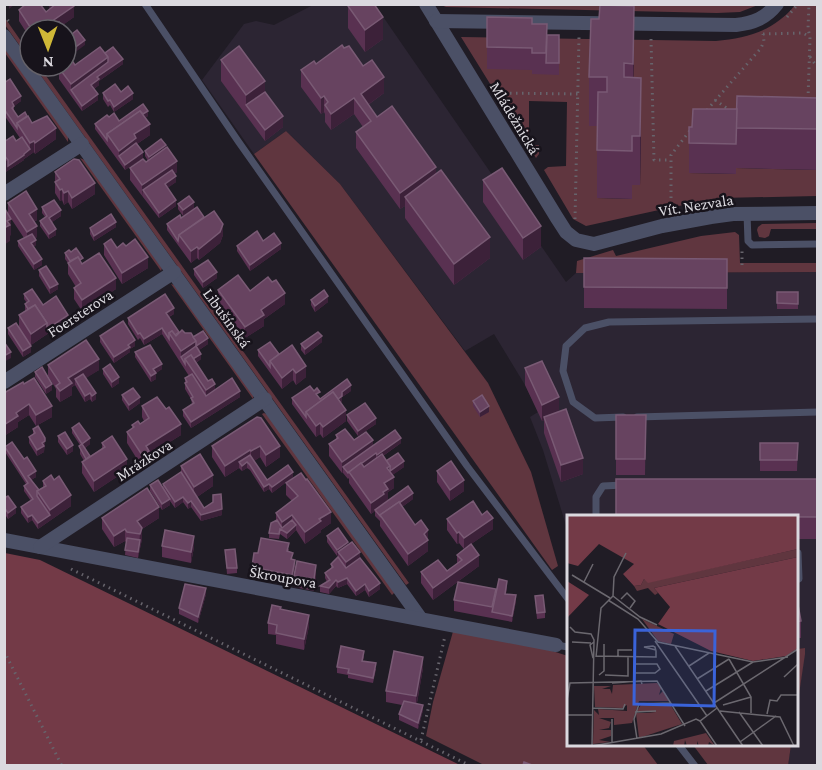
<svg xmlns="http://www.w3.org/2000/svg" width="822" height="770" viewBox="0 0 822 770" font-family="'Crimson Pro',serif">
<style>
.built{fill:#2c2533}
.green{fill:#60363f;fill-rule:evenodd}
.forest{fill:#733a47}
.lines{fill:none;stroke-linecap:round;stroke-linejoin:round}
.path{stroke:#67646c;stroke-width:3;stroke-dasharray:1.5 4.5;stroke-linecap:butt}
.service{stroke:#4b5066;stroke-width:7}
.minor{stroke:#4b5066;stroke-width:14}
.wall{fill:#593151}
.shaded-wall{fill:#3c2139}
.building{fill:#674360;stroke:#795a74;stroke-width:1.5}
.labels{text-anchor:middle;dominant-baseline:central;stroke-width:5;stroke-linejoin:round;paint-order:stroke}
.street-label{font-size:16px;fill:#dbd9df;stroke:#17131b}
.inset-road{fill:none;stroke:#6b686f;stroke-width:1.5}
.view{fill:#3a63d9;fill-opacity:0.15;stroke:#3a63d9;stroke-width:3}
.inset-edge{fill:none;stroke:#dbd9df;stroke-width:3}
</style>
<rect width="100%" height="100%" fill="#201c25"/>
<!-- built -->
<polygon class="built" points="313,5 375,5 566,282 576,273 817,272 817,765 788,765 791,745 796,744 797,708 805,648 797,649 796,516 568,516 568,532 543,450 530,417 538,412 525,385 494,334 465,351 340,184 286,131 254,154 202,80 244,24 256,21 274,25"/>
<!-- green -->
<g class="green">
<polygon points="441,5 758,5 740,12 717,13 446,7"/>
<path d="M795 5H817V138L689 173 735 174 736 168 817 170V196L720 198 668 208 586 226 573 219 544 170 548 167 566 166 567 102 529 101V145H539V154L536 158 461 37 716 41C748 38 774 31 795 5ZM607 126 641 127 640 185H632L631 199 597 198Z"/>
<polygon points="5,18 30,54 30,60 5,25"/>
<polygon points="4,47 68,136 68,142 5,53"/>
<polygon points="34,66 39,66 409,583 406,585"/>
<polygon points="286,131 340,184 488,383 531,472 558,566 552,570 254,154"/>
<polygon points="80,158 87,161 162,268 161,271"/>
<polygon points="817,223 817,229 771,229 769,236 765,238 759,237 757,230 758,227 762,224"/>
<polygon points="735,232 739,235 740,263 818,263 817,272 576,273 577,261 613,250 616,256 701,236"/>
<polygon points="171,284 174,285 254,394 253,399"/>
<polygon points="264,413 268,415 395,592 392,595 262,414"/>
<polygon points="454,628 546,649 568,656 568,744 643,745 658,765 484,765 426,736 433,702"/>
<polygon points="805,648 805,654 797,708 797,649"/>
<polygon points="693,745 791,745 788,766 708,765"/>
</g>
<!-- forest -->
<polygon class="forest" points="5,553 40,560 460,765 5,765"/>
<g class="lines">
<!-- path -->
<g class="path">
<polyline points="4,15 10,23"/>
<polyline points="787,17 798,4"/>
<polyline points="763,34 803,33 810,37"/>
<polyline points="651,39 654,160 671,160"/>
<polyline points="810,57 818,68"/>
<polyline points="498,93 578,94"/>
<polyline points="808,99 810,37 808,29 809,4"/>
<polyline points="715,100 731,111"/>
<polyline points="707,110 761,48 764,41 763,34"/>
<polyline points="671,210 671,155 695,124"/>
<polyline points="575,219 579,37"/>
<polyline points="742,265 742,249"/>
<polyline points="71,569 471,766"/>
<polyline points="4,651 62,766"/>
<polyline points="421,740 445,636"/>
</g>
<!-- service -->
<g class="service">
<polyline points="145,4 238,141 467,466 568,599"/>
<polyline points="747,214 748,241 752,245 818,244"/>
<polyline points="623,417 595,418 573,402 563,371 566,346 585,328 609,322 818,319"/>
<polyline points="637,417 818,412"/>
<polyline points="596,516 596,497 603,486 623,485"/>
<polyline points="796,580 799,579 798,553"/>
<polyline points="556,645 568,647"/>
<polyline points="678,744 695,766"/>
</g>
<!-- minor -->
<g class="minor">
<polyline points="426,4 557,218 566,232 576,240 594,244 662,226 711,217 733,214 818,213"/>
<path d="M436 21 736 25C754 23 766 18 777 4"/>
<polyline points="4,36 421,619"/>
<polyline points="4,194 82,144"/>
<polyline points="4,382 174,272"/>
<polyline points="4,540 556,645"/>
<polyline points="40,547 265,399"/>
</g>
</g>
<!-- wall -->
<g class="wall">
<polygon points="348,6 383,39 365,52 348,28"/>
<polygon points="19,10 46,12 74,17 61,26 65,30 30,30 30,38 19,21"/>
<polygon points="487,17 532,24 547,35 559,35 559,75 532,74 532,70 487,69"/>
<polygon points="344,48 363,66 384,93 368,105 377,117 436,173 490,258 454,285 405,218 405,206 400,209 356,148 356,132 363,127 354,114 331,130 325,122 325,114 324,112 321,114 301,87 301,70 316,64"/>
<polygon points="105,53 123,64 99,81 99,85 94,89 98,100 82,111 59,79 59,68 75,65"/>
<polygon points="634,55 633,78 641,127 640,185 632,185 632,199 597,198 597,126 589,126 589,77"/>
<polygon points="221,60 265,81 265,92 283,127 265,141 221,81"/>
<polygon points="4,83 21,101 14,106 14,112 18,117 32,123 56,139 35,154 34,152 24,159 24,160 4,173 4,142 16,141 20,138 4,115"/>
<polygon points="121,92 133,99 114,112 110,105 108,107 103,99 103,93"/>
<polygon points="818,98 818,170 736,168 736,163 736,174 689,173 689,127 692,127 737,109"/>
<polygon points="148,116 145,118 150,135 137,144 143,158 125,170 95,129 95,124 109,117 119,121"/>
<polygon points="166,148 177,172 174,174 176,182 167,188 176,206 159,218 130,180 130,168 148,161 145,156 145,151"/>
<polygon points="55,172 95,194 72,209 68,202 64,205 62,200 60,201 55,193"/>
<polygon points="483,180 541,247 523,260 483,202"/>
<polygon points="8,203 37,220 34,222 37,237 35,238 36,245 33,247 42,265 34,270 18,246 18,241 24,238 8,214"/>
<polygon points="178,204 194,208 183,216 178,209"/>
<polygon points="42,207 61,216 52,222 56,235 49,239 40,226 40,221 45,217 42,213"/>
<polygon points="204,217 223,235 220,243 199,260 197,258 191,263 167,230 167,224 181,218"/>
<polygon points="116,227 94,241 90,234 90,228"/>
<polygon points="263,241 281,249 250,271 237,251 237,246"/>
<polygon points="104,244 117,248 126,246 148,268 122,284 104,255"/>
<polygon points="65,253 82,264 116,289 82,311 74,299 74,288 76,287 68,274 68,263 65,259"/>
<polygon points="584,258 727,259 727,309 584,308"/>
<polygon points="194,269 217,278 203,288 194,275"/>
<polygon points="39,270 58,289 50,294 39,276"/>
<polygon points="218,290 250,291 285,304 264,319 264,326 245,338 218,301"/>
<rect x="777" y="292" width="21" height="17"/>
<polygon points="24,294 68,320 31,345 31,352 23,357 8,334 8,328 19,326 19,315 25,311 25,304 27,303 24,299"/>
<polygon points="311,300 328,302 315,312 311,305"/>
<polygon points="174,314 169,317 179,332 193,337 208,344 199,350 201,359 196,363 208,381 215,389 240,397 191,428 183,416 183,410 192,404 191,399 185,389 185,378 189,376 162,334 144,345 140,338 138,340 128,324 128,318"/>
<polygon points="100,336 135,346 130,349 130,352 114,363 100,342"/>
<polygon points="322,342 305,355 301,350 301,344"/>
<polygon points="258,350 279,354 306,377 296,385 293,380 282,389 258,356"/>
<polygon points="135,352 162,369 156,373 156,379 151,382 135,357"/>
<polygon points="48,365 99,370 85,378 96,399 92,402 90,399 85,402 75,385 72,387 72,395 60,402 56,397 56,389 48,376"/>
<polygon points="525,368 559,411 583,474 561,482 544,433 544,420 542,421 525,385"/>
<polygon points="103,369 119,383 112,388 103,374"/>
<polygon points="35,372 52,390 46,394 35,377"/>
<polygon points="23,382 52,417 36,426 29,415 18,422 18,427 4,436"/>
<polygon points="351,391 342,397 342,402 340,402 346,421 323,438 320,434 316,437 292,404 292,398 320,398 320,399"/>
<polygon points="122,395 140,403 129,411 122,400"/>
<polygon points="473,401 489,412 480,417 473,406"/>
<polygon points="142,406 181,435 149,455 149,462 142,467 127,443 127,432 132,429 132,425 140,424 144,421 142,417"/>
<polygon points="347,415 376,424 358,436 347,421"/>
<polygon points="616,415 646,415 645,475 616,475"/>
<polygon points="257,417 280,457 266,467 260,457 254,461 267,480 293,477 272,493 269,489 264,492 250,470 247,468 242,471 239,468 225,477 212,457 212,446"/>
<polygon points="72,428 90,444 85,448 90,456 102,449 102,443 127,470 94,492 82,473 82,462 84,461 80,454 80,445 72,433"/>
<polygon points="33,429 45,438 44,452 37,456 29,443 29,437 33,434"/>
<polygon points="336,435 373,446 401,443 383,456 386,461 404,467 392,475 394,488 388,492 384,504 413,499 402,507 415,525 428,530 428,551 408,566 380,526 380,521 375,516 375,511 371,514 349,483 349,478 348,479 343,473 342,473 329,456 329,444 336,439"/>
<polygon points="58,436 73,451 67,455 58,442"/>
<polygon points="760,443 798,443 797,471 760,471"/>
<polygon points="5,447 36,477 31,480 39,490 43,488 43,481 71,506 38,529 32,520 28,523 21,513 21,507 31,501 24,491 24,486 26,484 5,452"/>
<polygon points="181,466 213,486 197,497 204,508 222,515 201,521 191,507 188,509 183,502 175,508 170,501 170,505 162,510 150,491 150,485 163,488 163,484 181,472"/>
<polygon points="437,471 464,491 450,501 437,482"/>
<polygon points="818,479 818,539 796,539 796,516"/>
<polygon points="286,483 331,523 321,530 321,532 305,544 296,530 287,539 280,534 279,539 269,538 269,533 276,520 276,513 292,501 286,495"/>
<polygon points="4,498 16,513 8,519 4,513"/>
<polygon points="102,518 159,518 142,529 142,539 138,558 125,555 126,542 125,541 114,547 102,529"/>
<polygon points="447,519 493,529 471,544 479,566 433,600 421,583 421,572 447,571 457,564 457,555 464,549 459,543 457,544 447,530"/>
<polygon points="327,536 348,544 360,558 380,589 369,597 365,590 356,596 347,584 338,588 336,586 329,594 320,592 320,586 327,582 325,578 325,573 331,568 331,564 338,557 338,555 337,556 327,542"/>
<polygon points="162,546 194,547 191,563 162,557"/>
<polygon points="289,549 288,552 295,566 292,580 252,573 252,567 258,553"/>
<polygon points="225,550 237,568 237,573 227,574"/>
<polygon points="294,576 316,576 314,591 294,587"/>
<polygon points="507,586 506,594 516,601 512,622 454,611 454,600 496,594"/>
<polygon points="206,594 198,623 179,614 179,608"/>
<polygon points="796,594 801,621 801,638 796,638"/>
<polygon points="535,596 545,612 545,618 537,619"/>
<polygon points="281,610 309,626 304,650 276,644 276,635 268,634 268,623"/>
<polygon points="364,656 363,661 376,669 373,683 348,678 348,675 337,673 337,667"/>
<polygon points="423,668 417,703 423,710 418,729 399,720 399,714 402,705 386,702 386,691"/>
</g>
<!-- shaded-wall -->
<g class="shaded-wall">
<polygon points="9,4 15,4 9,9"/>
<polygon points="49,4 56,4 49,9"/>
<polygon points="74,6 74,17 59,28 55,30 39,30"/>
<polygon points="634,6 634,55 633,112 633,64"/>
<polygon points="383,17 383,39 365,52 365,30"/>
<polygon points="85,40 85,45 66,59 66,54"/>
<polygon points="108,57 108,68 71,90 71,84"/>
<polygon points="123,59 123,64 99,81 99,85 91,91 91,85 97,77"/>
<polygon points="384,77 384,93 362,109 361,94"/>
<polygon points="641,78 641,127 640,185 640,136"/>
<polygon points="265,81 265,103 246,105 246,117 246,95"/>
<polygon points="133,93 133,99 114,112 114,107"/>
<polygon points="98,94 98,100 82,111 82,106"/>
<polygon points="21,96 21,101 12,108 12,102"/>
<polygon points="324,96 324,112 321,114 321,98"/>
<polygon points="354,98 354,114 331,130 331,114"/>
<polygon points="148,111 148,116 112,142 110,138"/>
<polygon points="283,116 283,127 265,141 265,130"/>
<polygon points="150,124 150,135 119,156 119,162 119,151 134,134"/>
<polygon points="56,128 56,139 35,154 35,143"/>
<polygon points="34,141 34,152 24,159 24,160 4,173 4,162 24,154 30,149 30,143"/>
<polygon points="166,145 166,151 149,163 149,157"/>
<polygon points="143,152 143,158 125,170 125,165"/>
<polygon points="177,161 177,172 146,194 143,190 142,196 142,185"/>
<polygon points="436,167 436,184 405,197 405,206 400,209 400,193"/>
<polygon points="176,176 176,182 165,190 165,184"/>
<polygon points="95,183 95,194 72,209 72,198"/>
<polygon points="62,189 62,200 60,201 60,190"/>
<polygon points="68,191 68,202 64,205 64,193"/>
<polygon points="176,200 176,206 159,218 159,213"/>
<polygon points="194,202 194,208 183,216 183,210"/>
<polygon points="37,209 37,220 29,225 29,214"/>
<polygon points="61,210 61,216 49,224 49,218"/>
<polygon points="11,219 11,235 10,236 10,241 4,245 4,228 7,221"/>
<polygon points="116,222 116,227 94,241 94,236"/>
<polygon points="223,224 223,235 220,243 199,260 199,249"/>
<polygon points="37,226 37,237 27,243 27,232"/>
<polygon points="541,226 541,247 523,260 523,238"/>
<polygon points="56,229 56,235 49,239 49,234"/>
<polygon points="490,237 490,258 454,285 454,264"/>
<polygon points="36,240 36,245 31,248 31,243"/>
<polygon points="281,243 281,249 250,271 250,265"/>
<polygon points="197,247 197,258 191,263 191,251"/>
<polygon points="148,257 148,268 122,284 122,273"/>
<polygon points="42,259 42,265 34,270 34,264"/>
<polygon points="217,272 217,278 203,288 203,282"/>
<polygon points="116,278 116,289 82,311 82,300"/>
<polygon points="58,284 58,289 50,294 50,288"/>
<polygon points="285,293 285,304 264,319 264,326 245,338 245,327 261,310"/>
<polygon points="328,296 328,302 315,312 315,306"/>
<polygon points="174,308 174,314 166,318 166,313"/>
<polygon points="68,315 68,320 31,345 31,334 47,323"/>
<polygon points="162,328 162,334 144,345 144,339"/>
<polygon points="322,336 322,342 305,355 305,349"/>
<polygon points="208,338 208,344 183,361 181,357 181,351 196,341"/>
<polygon points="135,340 135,346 130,349 130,352 114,363 114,357"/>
<polygon points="31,346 31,352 23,357 23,351"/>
<polygon points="11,352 11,358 4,362 4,356"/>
<polygon points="201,354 201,359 190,367 188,363"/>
<polygon points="99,359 99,370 77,384 75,379 75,385 72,387 72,395 60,402 60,391 68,378"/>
<polygon points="162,364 162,369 153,375 153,369"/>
<polygon points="306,366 306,377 296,385 296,373"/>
<polygon points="293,369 293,380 282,389 282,378"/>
<polygon points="156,373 156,379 151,382 151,376"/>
<polygon points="119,377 119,383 112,388 112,382"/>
<polygon points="52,384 52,390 46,394 46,388"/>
<polygon points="215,384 215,395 206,401 206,390"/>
<polygon points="351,385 351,391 342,397 342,402 335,406 335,401 342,392"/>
<polygon points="240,391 240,397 191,428 191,422"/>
<polygon points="90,393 90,399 85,402 85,396"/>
<polygon points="96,393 96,399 92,402 92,396"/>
<polygon points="140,397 140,403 129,411 129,405"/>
<polygon points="559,397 559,414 544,417 544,420 542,421 542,405"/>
<polygon points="29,404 29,415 18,422 18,427 4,436 4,425 16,413"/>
<polygon points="52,406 52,417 36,426 36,415"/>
<polygon points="489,406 489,412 480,417 480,412"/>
<polygon points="346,410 346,421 323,438 323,427"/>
<polygon points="376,418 376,424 358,436 358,431"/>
<polygon points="320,423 320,434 316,437 316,426"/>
<polygon points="181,424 181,435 149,455 149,462 142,467 142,455 146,446"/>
<polygon points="90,438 90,444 82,450 82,444"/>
<polygon points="401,438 401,443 377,460 377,455"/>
<polygon points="373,440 373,451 343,467 343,473 342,473 342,462"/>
<polygon points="45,441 44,452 37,456 37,450 42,443"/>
<polygon points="73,445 73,451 67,455 67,449"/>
<polygon points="260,446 260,457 251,463 251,451"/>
<polygon points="280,446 280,457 266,467 266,455"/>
<polygon points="250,450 250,461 247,463 247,468 242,471 242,466 239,462 239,468 225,477 225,466"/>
<polygon points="376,453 376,459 352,476 349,472"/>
<polygon points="583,458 583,474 561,482 561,465"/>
<polygon points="127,459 127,470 94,492 94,481"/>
<polygon points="404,461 404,467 387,479 387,468 390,466"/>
<polygon points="36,471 36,477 28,482 28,476"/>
<polygon points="293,472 293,477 272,493 272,487"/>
<polygon points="213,475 213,486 194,499 194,487"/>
<polygon points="394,477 394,488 388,492 388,500 384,503 384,505 371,514 371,503 384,483"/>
<polygon points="464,480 464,491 450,501 450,490"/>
<polygon points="269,484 269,489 264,492 264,487"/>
<polygon points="413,493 413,499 384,520 381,517"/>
<polygon points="71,495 71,506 38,529 38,523 50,515 50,510"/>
<polygon points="183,497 183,502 175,508 175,502"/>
<polygon points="170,499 170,505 162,510 162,504"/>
<polygon points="191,501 191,507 188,509 188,503"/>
<polygon points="16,507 16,513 8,519 8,513"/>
<polygon points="159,507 159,518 142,529 142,539 138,558 140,534 137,521"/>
<polygon points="222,509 222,515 201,521 201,515"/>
<polygon points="331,512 331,523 321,530 321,532 305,544 305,532 319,519"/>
<polygon points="32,515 32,520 28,523 28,517"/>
<polygon points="292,515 292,526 282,530 282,522"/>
<polygon points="493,518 493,529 464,549 464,538"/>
<polygon points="296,525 296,530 287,539 287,533"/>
<polygon points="125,529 125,541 114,547 114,536"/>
<polygon points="428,530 428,551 408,566 408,554 424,534"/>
<polygon points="459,532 459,543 457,544 457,533"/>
<polygon points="194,536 194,547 191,563 191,552"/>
<polygon points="348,542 348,548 338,552 338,555 337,556 337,550"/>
<polygon points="360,552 360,564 346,574 346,562"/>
<polygon points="479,555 479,566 433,600 433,588"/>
<polygon points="316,565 316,576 314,591 314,579"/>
<polygon points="347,578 347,584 338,588 338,582"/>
<polygon points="336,580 336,586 329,594 329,588"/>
<polygon points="380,583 380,589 369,597 369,591"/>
<polygon points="365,584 365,590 356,596 356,591"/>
<polygon points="206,588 206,594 198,623 198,617"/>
<polygon points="516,595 516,601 512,622 512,616"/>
<polygon points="309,615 309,626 304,650 304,639"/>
<polygon points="423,657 423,668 416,708 416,696"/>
<polygon points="423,705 423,710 418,729 418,723"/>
</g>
<!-- building -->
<g class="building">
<polygon points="26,4 40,4 46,12 56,4 73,4 74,6 39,30 32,30 19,10"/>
<polygon points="351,4 374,4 383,17 365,30 348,6"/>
<polygon points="600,5 634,6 633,64 624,63 624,77 641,78 640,136 632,136 632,151 597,150 598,92 607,92 607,77 589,77 591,19 599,19"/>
<polygon points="487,17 532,18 532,24 547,24 546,53 532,53 532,48 487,47"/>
<polygon points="59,22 65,30 47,30"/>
<polygon points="77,30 85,40 66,54 66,44 69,42 67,38"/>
<polygon points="547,35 559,35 559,63 546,63"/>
<polygon points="342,45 344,48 349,46 363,66 372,60 384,77 361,94 377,117 392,106 436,167 400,193 356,132 371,121 354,98 331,114 325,105 328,102 324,96 321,98 301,70 314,61 316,64"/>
<polygon points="239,46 265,81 246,95 221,60"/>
<polygon points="100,47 108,57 71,84 59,68 61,66 66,66 66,62 71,59 75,65"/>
<polygon points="113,47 123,59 97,77 99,79 91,85 98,94 82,106 71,90 108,62 108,57 105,53"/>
<polygon points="10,79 21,96 12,102 14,106 12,108 18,117 25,112 27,116 17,123 17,128 4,109 4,83"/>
<polygon points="115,84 121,92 128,86 133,93 114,107 110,100 108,101 103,93"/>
<polygon points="265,92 283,116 265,130 246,105"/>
<polygon points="737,96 818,98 818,129 736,128"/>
<polygon points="143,104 148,111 143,114 140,111 107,134 107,140 95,124 107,115 109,117 114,113 119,121"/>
<polygon points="693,109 737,109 736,144 689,143 689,127 692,127"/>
<polygon points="140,111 150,124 134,134 136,138 119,151 107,134"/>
<polygon points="28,116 32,123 47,116 56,128 35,143 34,141 30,143 17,123"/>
<polygon points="13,136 16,141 22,137 30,149 24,154 24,155 8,166 8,160 4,155 4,142"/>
<polygon points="161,139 166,145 149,157 145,151"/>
<polygon points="136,143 143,152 125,165 119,156"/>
<polygon points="167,147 177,161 142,185 130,168 143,159 146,162"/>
<polygon points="74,159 79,160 95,183 72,198 68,191 64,193 62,189 60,190 55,182 60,179 55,172"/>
<polygon points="502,168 541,226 523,238 483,180"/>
<polygon points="172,170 176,176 165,184 176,200 159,213 143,190"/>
<polygon points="441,170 490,237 454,264 405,197"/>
<polygon points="26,191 37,209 29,214 37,226 27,232 8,203"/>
<polygon points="189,196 194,202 183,210 178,204"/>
<polygon points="54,200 61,210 49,218 56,229 49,234 40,221 47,216 42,207"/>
<polygon points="197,207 204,217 179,235 178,241 167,224 180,215 181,218"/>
<polygon points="5,209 11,219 7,221 10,225 4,228"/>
<polygon points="214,211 223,224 220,232 199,249 197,247 191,251 179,235"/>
<polygon points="111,214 116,222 94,236 90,228"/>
<polygon points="257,231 263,241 274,233 281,243 250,265 237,246"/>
<polygon points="32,234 36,240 31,243 42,259 34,264 18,241"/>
<polygon points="111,239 117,248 123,243 126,246 135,239 148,257 122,273 104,244"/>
<polygon points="76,248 83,258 80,260 78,257 70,261 65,253 69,250 71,252"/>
<polygon points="99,253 116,278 82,300 74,288 81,283 68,263 78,257 82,264"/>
<polygon points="584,258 727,259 727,288 584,287"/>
<polygon points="208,260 217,272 203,282 194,269"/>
<polygon points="46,266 58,284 50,288 39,270"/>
<polygon points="238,275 250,291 268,277 272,282 276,280 285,293 261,310 264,315 245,327 218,290"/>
<polygon points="32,289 43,305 56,296 68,315 47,329 47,323 35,305 28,309 25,304 29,301 24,294"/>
<polygon points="324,290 328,296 315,306 311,300"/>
<polygon points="777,292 798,292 798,304 777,303"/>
<polygon points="165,294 174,308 166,313 179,332 175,335 172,331 169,333 169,339 162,328 144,339 140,333 138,334 128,318"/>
<polygon points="35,305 47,323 31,334 19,315"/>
<polygon points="123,321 135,340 128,345 130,347 114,357 100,336"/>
<polygon points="16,323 31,346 23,351 8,328"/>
<polygon points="182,330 185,333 191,333 196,341 181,351 169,333 172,331 176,336"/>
<polygon points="203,331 208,338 196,346 196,341 193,337"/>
<polygon points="318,332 322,336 305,349 301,344"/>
<polygon points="86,340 99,359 68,378 72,383 60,391 56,386 60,383 48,365"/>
<polygon points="4,342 11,352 4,356"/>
<polygon points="270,342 279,354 270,361 270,367 258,350"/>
<polygon points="150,345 162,364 153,369 156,373 151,376 135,352"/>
<polygon points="292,345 306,366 296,373 293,369 282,378 270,361"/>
<polygon points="196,346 201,354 193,359 191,355 185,359 185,364 181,357"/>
<polygon points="191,355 208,381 212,379 215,384 206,390 185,359"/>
<polygon points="542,361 559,397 542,405 525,368"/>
<polygon points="110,364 119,377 112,382 103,369"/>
<polygon points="42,367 52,384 46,388 35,372"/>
<polygon points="83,374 96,393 92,396 90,393 85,396 75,379"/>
<polygon points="192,374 206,396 232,378 240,391 191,422 183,410 194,403 191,398 193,397 185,383 187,382 185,378"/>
<polygon points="34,378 52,406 36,415 29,404 16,413 18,416 4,425 4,393 23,382 24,384"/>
<polygon points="347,379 351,385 342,392 342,396 338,399 333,392 306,412 306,417 292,398 310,386 314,391 317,388 320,392 316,394 320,399"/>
<polygon points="133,388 140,397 129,405 122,395"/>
<polygon points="333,392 346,410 323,427 320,423 316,426 306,412"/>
<polygon points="482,395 489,406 480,412 473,401"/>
<polygon points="157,397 166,409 169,407 181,424 146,446 149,451 142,455 127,432 134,427 132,425 138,421 140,424 149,418 142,406"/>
<polygon points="365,403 376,418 358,431 347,415"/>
<polygon points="566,409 583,458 561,465 544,417"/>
<polygon points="616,415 646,415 645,459 616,459"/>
<polygon points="257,417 261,418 280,446 266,455 260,446 251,451 250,450 225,466 212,446"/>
<polygon points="79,423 90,438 82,444 90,456 86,459 80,448 79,446 82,444 72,428"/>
<polygon points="38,426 45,438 45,441 42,443 44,446 37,450 29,437 35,433 33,429"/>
<polygon points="345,429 354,440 366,432 373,440 342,462 329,444 338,438 336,435"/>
<polygon points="395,430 401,438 377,455 376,453 362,463 361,463 348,473 343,467"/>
<polygon points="65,432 73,445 67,449 58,436"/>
<polygon points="112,436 127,459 94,481 82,462 105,447 102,443"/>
<polygon points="12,442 24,459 27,457 36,471 28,476 39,490 37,491 37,496 50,515 38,523 32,515 28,517 21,507 33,499 24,486 28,483 5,447"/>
<polygon points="760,443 798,443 797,460 760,460"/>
<polygon points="398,453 404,461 390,471 390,466 386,461"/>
<polygon points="200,454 213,475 194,487 181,466"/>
<polygon points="382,454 390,466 387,468 394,477 384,483 388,489 383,492 384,494 371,503 349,472 361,463 364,467"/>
<polygon points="250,455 267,480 288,465 293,472 272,487 269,484 264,487 250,465 247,462 242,466 239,462"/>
<polygon points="451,461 464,480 450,490 437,471"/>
<polygon points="181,472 204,508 213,502 213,495 221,494 222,509 201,515 191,501 188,503 183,497 175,502 163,484"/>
<polygon points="301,473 306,480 307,479 331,512 319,519 321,521 305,532 292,515 282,522 276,513 298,496 286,483"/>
<polygon points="51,475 54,480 59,476 71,495 50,510 37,491 46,486 43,481"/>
<polygon points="616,479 818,479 818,517 616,516"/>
<polygon points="158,480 170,499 162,504 150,485"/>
<polygon points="408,486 413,493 399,503 399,502 380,515 381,517 375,510"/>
<polygon points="147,488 159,507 137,521 142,528 140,534 127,532 125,529 114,536 102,518"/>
<polygon points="8,496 16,507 8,513 4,507 4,498"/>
<polygon points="473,501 482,515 487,511 493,518 464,538 459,532 457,533 447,519"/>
<polygon points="399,502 415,525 421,520 428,530 424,534 428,540 408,554 380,515"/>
<polygon points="277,520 282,528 292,520 296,525 287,533 280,529 279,534 269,533 271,523"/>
<polygon points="338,528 348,542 337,550 327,536"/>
<polygon points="165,530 194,536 191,552 162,546"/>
<polygon points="127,538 140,540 138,552 125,550"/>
<polygon points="261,538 289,543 287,551 293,553 291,559 295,560 292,575 252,567 254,553 258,553"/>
<polygon points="352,542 360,552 346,562 338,552"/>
<polygon points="471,544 479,555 433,588 421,572 438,560 447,571 462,560 457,555"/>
<polygon points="235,549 237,568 227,568 225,550"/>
<polygon points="338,557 346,568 360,558 380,583 369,591 365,584 356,591 347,578 338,582 336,580 329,588 320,586 330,580 325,573 333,567 331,564"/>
<polygon points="297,561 316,565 314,579 294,576"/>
<polygon points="499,579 507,581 505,594 516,595 512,616 492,612"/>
<polygon points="458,582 496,589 492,607 454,600"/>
<polygon points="185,584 206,588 198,617 179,608"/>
<polygon points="796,594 801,621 796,622"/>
<polygon points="543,595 545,612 537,613 535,596"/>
<polygon points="272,605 281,607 280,609 309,615 304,639 276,633 277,625 268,623"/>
<polygon points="341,646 364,651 362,661 376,663 373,678 348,673 349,669 337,667"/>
<polygon points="394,651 423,657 416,696 386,691"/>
<polygon points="404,701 423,705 418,723 399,714"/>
<polygon points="524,762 532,765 523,765"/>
</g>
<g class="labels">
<!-- street labels -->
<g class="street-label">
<text transform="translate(515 118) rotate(59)">Mládežnická</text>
<text transform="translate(696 205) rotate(-9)">Vít. Nezvala</text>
<text transform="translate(80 313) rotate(-33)">Foersterova</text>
<text transform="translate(227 318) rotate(54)">Libušínská</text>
<text transform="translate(144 460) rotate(-33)">Mrázkova</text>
<text transform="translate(283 577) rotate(10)">Škroupova</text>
</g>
</g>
<!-- overview -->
<g transform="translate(567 515)">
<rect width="231" height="231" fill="#201c25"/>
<path d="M231 34V42L87 73 91 78 88 80 81 73 70 76 67 71 74 70 77 64 82 67ZM75 104 107 119 104 129 91 126ZM90 168 94 173 92 180 96 176 102 186H72L65 208 47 210V203H32L44 207 42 213 32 215H44V221L32 225 44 227 26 229 27 195 32 200 31 194 60 196V190L55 193 28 192 27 171H44L35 174H43L45 179 46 170ZM75 188 103 189 115 209 72 223 69 198H89L70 196ZM139 218 148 231 142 227 141 231H132L130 226V231H120L118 225 117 231H106L107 226Z" fill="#60363f"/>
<path d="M0 0H231V34L81 68 77 64 74 70 67 71 56 59 67 49 32 29 11 51 0 48ZM231 42V133L219 141 186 146 144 136 91 109 103 92 87 73ZM0 66 22 80 0 103Z" fill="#733a47"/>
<path class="inset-road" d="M5 60 43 83M17 67 26 49M46 81 73 102 90 110M46 81 47 62 59 38M54 84 60 78 68 86 63 93M41 85 71 104 91 127 186 147 221 142M3 112 8 117 24 119 27 125 25 231M88 126 140 201M5 127 24 128M108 131 176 231M29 141 89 142V136L88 132 86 131 77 132 89 135M29 142 34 93 46 81M51 142V135H65M26 143 23 130 27 127M162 144 184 182V198M122 151 142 138M67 158H88L93 154 90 149H67M32 160 37 156V129M38 160 61 161V142M217 162 231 149M130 164 162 144M45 168 74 166 75 169M139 176 186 147M0 185 3 168 90 166 118 211M147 188 231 134M156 190 184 182M25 193 56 194 58 189M153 196 213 202 227 231M68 197 89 196M172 197 196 231M200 199 203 185 210 186 214 180H231M0 200H25M45 204V228M133 206 150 231M70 224 67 204 72 189 104 188M173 227 209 201M25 231 94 219 129 204 133 206 150 193"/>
<path class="view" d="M68 115 148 116 147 191 67 189Z"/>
<rect width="231" height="231" class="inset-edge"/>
</g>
<!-- border -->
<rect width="822" height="770" fill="none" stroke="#dbd9df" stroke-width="12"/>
<!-- north arrow -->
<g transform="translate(48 48) rotate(179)"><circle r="28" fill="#17131b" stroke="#656269" stroke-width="1.5"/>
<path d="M0-4.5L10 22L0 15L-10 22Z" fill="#cfb837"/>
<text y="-9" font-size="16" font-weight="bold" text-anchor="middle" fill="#dbd9df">N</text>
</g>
</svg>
